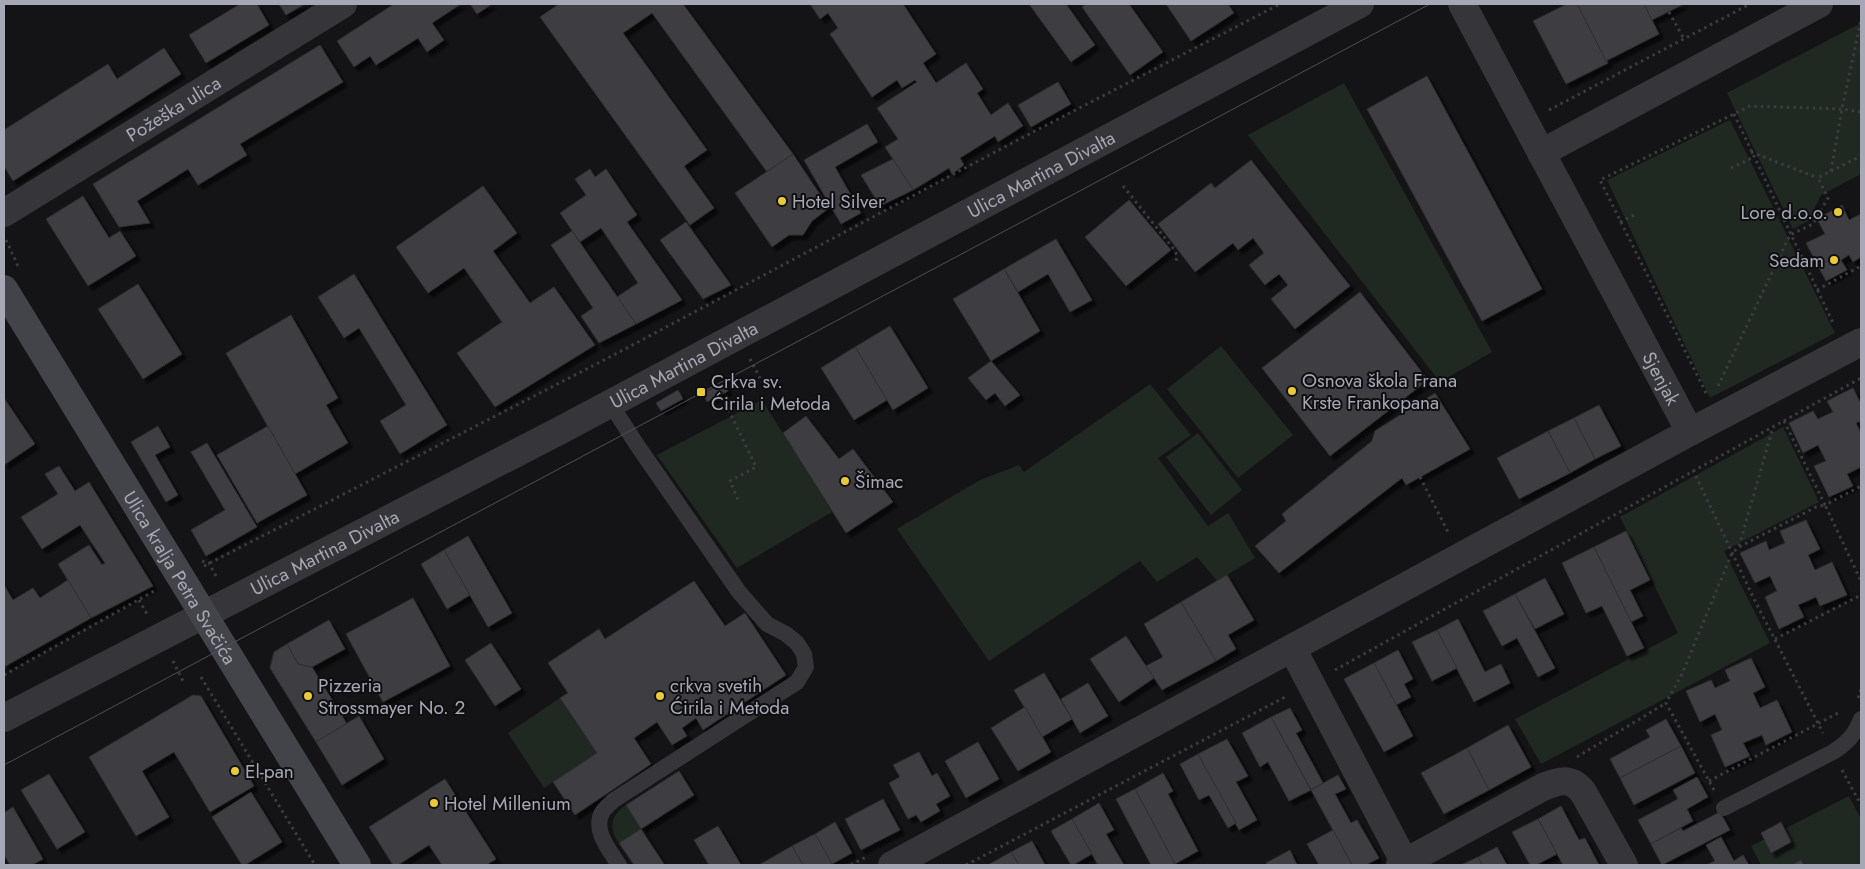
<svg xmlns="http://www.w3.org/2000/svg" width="1865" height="869" viewBox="0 0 1865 869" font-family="Jost,sans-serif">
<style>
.green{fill:#202822}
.building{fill:#3e3e43;stroke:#2f2e31;filter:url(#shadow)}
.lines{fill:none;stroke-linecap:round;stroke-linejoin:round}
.path{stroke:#3b3c41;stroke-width:3;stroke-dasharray:2.5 4;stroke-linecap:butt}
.service{stroke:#35353a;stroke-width:16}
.minor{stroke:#35353a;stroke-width:28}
.tertiary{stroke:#35353a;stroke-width:28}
.secondary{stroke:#43444a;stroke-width:28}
.tram{stroke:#4e4f55;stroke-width:1}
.poi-dot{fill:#e8ca3a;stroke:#0f0f11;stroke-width:2}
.labels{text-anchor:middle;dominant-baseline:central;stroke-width:4;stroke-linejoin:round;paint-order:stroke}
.street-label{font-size:19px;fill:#a6a8b5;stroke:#0f0f11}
.poi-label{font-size:19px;fill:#a6a8b5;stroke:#0f0f11;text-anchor:start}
</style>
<defs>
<filter id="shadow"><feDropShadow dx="4.5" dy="4.5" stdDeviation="1" flood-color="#0009"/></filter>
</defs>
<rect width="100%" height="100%" fill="#141416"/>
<!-- green -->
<g class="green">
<polygon points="1861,23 1861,174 1821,195 1808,221 1793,229 1727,93"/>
<polygon points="1344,83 1492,352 1440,382 1248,135"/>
<polygon points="1730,120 1835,333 1710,398 1607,180"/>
<polygon points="1221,346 1293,435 1238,478 1167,389"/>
<polygon points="1150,384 1191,435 1158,458 1208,526 1228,513 1255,558 1217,581 1197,557 1157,582 1140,561 989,661 897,529 980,480 1019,465 1024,472"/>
<polygon points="762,400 832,512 737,568 657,455"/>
<polygon points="1783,427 1819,502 1724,551 1770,643 1541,764 1515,719 1678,633 1620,517"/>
<polygon points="1198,433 1242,490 1211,515 1166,457"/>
<polygon points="560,698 597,753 544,788 508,733"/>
<polygon points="1849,796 1861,819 1861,865 1761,865 1751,846"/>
<path d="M626 805 641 829 619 843C608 828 611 815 626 805Z"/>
</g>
<!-- building -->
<g class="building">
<polygon points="240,4 257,4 269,25 206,63 189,35"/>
<polygon points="279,4 305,4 286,15"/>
<polygon points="394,4 461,4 432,23 444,40 427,52 418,38 376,65 370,56 354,67 337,41"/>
<polygon points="470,4 492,4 477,14"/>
<polygon points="559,4 683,4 793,154 767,172 652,13 623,33 707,150 684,166 714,208 690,225 540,17"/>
<polygon points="810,4 903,4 936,54 923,63 936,83 966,63 983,89 977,93 991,115 1008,103 1023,126 998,142 995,136 960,158 964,165 952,174 949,168 913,190 885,147 898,139 877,108 917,82 915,80 902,88 897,80 872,97 830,34 838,28 828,13 820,19"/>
<polygon points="1029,4 1066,4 1095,45 1071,62"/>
<polygon points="1086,4 1129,4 1163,52 1130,75 1082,7"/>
<polygon points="1166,4 1228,4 1234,13 1191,41"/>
<polygon points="1567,4 1577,4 1608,63 1566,84 1533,21"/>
<polygon points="1577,4 1644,4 1659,34 1606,61"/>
<polygon points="1644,4 1684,4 1652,20"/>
<polygon points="320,45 343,82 240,144 247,155 198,185 188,169 137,201 150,223 119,227 93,184"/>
<polygon points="164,48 181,74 13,181 4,166 4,130 108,64 117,79"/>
<polygon points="1427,76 1542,289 1482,321 1367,109"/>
<polygon points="1058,82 1071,104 1031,127 1018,105"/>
<polygon points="867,124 878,142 835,167 861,213 841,224 804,160"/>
<polygon points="793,154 829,208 812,221 803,235 789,235 772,247 735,193"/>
<polygon points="893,159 913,190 880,206 861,175"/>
<polygon points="1251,160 1350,286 1295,329 1271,299 1288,285 1279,274 1265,285 1249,265 1264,253 1253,238 1238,250 1233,243 1195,272 1158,224 1211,183 1215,188"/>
<polygon points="590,169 595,177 606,169 637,215 627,222 682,300 636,324 617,297 638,283 601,228 580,242 560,213 586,195 575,179"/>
<polygon points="483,186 517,233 493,251 530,303 554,287 595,345 495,407 457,353 502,322 464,268 428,293 396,247"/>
<polygon points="83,196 109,238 120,231 136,256 88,286 46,219"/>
<polygon points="1129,200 1171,250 1126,286 1085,237"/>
<polygon points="1842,205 1849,220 1861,214 1861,257 1853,262 1849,255 1841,260 1847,270 1826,281 1806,243 1825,234 1817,219"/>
<polygon points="686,222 731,285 703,299 660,240"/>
<polygon points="572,231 636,324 599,343 581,316 593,308 551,245"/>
<polygon points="1056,239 1092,300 1070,312 1048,274 1018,292 1004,269"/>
<polygon points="1004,269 1040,331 991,361 953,299"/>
<polygon points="354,274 447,425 400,454 380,421 406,405 359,328 344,338 318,297"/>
<polygon points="138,284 182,354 143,379 98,309"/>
<polygon points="1360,292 1428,380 1330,456 1262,368"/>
<polygon points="291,315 338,398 326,405 348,443 295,474 226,353"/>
<polygon points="890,326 928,388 893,410 855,347"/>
<polygon points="855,347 887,400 854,420 821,368"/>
<polygon points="991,361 1020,395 1005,406 995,393 986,400 968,378"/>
<polygon points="724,383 728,391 707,402 703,393"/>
<polygon points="1853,388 1861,404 1861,421 1856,423 1861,433 1861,467 1847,474 1853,486 1829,497 1814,466 1826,461 1818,445 1803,453 1789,423 1813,411 1818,419 1833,412 1827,401"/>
<polygon points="678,390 683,399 661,411 656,403"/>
<polygon points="1435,393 1470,449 1406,485 1402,478 1279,573 1255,546 1286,521 1282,514 1372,441 1375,431"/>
<polygon points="4,398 35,444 4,465"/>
<polygon points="1599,405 1621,446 1595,459 1574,418"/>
<polygon points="806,416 839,459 853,449 893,502 846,533 783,433"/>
<polygon points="1574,418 1595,459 1570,473 1548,431"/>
<polygon points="158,426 170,447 155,455 178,495 166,502 131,442"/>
<polygon points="268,426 307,495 257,523 217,455"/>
<polygon points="1548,431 1570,473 1519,499 1497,458"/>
<polygon points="207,443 257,527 206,556 191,530 225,510 191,452"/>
<polygon points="59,466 75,491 89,482 153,586 91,618 58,564 89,545 102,565 105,563 80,525 42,549 21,517 58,494 45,474"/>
<polygon points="1806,520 1820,549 1808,555 1815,570 1832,562 1847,595 1820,606 1816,597 1798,605 1804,617 1779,629 1765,597 1777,591 1770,576 1755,583 1740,553 1766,541 1769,550 1785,543 1780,531"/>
<polygon points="1626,531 1650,580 1630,590 1643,616 1631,622 1594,547"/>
<polygon points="468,536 512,613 488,627 444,550"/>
<polygon points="1594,547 1644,648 1627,656 1602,606 1586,613 1562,563"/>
<polygon points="444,550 470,595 447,609 421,564"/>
<polygon points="1227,575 1254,620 1228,635 1236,649 1216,661 1181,602"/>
<polygon points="1545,578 1564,614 1535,629 1515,594"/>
<polygon points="68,580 91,618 4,667 4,585 13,600 33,588 40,598"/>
<polygon points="694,581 725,626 745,613 786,675 703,730 696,718 682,728 687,736 672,745 657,722 634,738 651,764 575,815 553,782 597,753 560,698 568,693 548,663 599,629 605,639"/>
<polygon points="1515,594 1555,668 1538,677 1517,638 1502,646 1483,611"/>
<polygon points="413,598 450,666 383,702 346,634"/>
<polygon points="1181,602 1216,661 1162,690 1146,666 1163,657 1144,624"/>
<polygon points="1458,619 1485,672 1501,664 1510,683 1474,702 1437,630"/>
<polygon points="329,620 345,649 312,667 298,664 287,644"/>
<polygon points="1437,630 1457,668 1432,681 1412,642"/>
<polygon points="1126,636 1154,678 1119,702 1090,659"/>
<polygon points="491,643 521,689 495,706 465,660"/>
<polygon points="287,644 298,664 312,667 347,724 316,742 270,668 274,652"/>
<polygon points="1398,650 1413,679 1404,684 1411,697 1396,705 1374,663"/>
<polygon points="1751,658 1765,687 1753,693 1760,708 1777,700 1792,732 1766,745 1762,735 1743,743 1750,756 1725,767 1711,735 1722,730 1715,714 1700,722 1686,691 1711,680 1715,688 1730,681 1725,670"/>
<polygon points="1374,663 1413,736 1384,752 1344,679"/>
<polygon points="1044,673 1072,719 1042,737 1014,690"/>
<polygon points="1088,683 1108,716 1080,733 1061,699"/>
<polygon points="193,695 201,696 254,786 210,812 174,752 142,771 169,817 136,836 89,757"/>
<polygon points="1025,707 1051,752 1018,771 991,728"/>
<polygon points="1290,708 1302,730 1296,733 1323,783 1311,790 1271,717"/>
<polygon points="359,716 384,759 342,785 316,742"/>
<polygon points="1271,717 1311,790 1289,801 1268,762 1260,767 1242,733"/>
<polygon points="1666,719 1681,746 1620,778 1610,759 1650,737 1646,730"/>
<polygon points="1508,725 1531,767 1489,790 1467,748"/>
<polygon points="1227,739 1248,776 1236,782 1257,820 1239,830 1198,754"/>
<polygon points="978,742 999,779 966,798 945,761"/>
<polygon points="1681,746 1695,773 1634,805 1620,778"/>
<polygon points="1467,748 1489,790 1444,814 1421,773"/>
<polygon points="919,752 932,776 937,773 950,796 936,804 940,811 921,822 916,815 908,819 889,783 900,777 893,765"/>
<polygon points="1198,754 1236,823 1228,828 1209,795 1199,800 1180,764"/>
<polygon points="679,771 694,795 641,829 626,805"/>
<polygon points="1163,773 1173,791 1168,794 1198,851 1175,864 1135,789"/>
<polygon points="49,774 85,832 57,849 21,790"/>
<polygon points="1338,775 1346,789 1335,794 1351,823 1357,820 1379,858 1366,865 1352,865 1311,790"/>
<polygon points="1697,777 1708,797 1687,809 1693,821 1651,844 1638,820 1678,799 1673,790"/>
<polygon points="445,779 496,859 486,865 442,865 429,845 398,865 393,865 369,827"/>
<polygon points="1135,789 1175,864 1171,865 1151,865 1116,799"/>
<polygon points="251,792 282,842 245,865 242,865 212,817"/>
<polygon points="883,799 900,830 861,850 845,819"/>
<polygon points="1099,803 1114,830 1106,834 1124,865 1098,865 1072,819"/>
<polygon points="1561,806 1579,840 1585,838 1599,865 1563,865 1538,819"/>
<polygon points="13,807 43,859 32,865 10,865 4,855 4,813"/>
<polygon points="1720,812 1730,830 1662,865 1651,844 1681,828 1683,831"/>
<polygon points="1072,819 1092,854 1073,865 1071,865 1051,831"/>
<polygon points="1538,819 1557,854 1536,865 1530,865 1512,832"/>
<polygon points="835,822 852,853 832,864 815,834"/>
<polygon points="1781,822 1791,842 1771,853 1761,833"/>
<polygon points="718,826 741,865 709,865 694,840"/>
<polygon points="641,829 664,864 662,865 634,865 619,843"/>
<polygon points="1333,830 1352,865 1319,865 1307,844"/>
<polygon points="815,834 832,864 830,865 803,865 792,846"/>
<polygon points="1721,837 1734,861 1743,855 1749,865 1706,865 1715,861 1706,845"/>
<polygon points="1032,841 1045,865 1019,865 1011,852"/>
<polygon points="792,846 803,865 759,865"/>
<polygon points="1497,847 1507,865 1482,865 1478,857"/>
<polygon points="1290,850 1297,865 1267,865 1266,863"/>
<polygon points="1011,852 1019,865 988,865"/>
<polygon points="1478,857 1482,865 1461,865"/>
<polygon points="1801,860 1804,865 1792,865"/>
</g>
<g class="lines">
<!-- path -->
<g class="path">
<polyline points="1669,12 1684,39"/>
<polyline points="1549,110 1750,4"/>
<polyline points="1734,114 1834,325"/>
<polyline points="1751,152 1818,178"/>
<polyline points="1731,168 1754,157"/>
<polyline points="1831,171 1861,156"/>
<polyline points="1123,186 1173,248 1177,255 1176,262"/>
<polyline points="1620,222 1634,215"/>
<polyline points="6,240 18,266"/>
<polyline points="1817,290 1861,266"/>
<polyline points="750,359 760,378"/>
<polyline points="1718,386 1790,235 1813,224 1828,198 1818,178 1831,171 1842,109 1861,20"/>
<polyline points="1706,393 1600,180 1750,106 1842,109 1861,112"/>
<polyline points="723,398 756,467 730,481 739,502"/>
<polyline points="1784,421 1825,505 1861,486"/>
<polyline points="1693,470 1754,599 1823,733"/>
<polyline points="1420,477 1448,532"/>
<polyline points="1739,546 1773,427"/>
<polyline points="202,561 209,563 217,578"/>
<polyline points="204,566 608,358 1012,143 1280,4"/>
<polyline points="139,600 147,614"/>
<polyline points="1775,639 1861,595"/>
<polyline points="173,661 184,683"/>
<polyline points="1335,670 1861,378"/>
<polyline points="4,675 156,590"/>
<polyline points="201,677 315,865"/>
<polyline points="1858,698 1861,689"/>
<polyline points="1577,757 1666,703"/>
<polyline points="1842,770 1861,805"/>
<polyline points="1709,781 1840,712"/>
<polyline points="1714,790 1666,703 1682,674 1732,553 1739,547 1816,507 1825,505 1861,581"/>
<polyline points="851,865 866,857"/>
<polyline points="966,865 1287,696"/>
</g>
<!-- service -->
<g class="service">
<path d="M610 403 637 445 739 592 767 624 786 634 797 643 804 654 806 667 797 682 614 800C611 803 606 807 603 811 591 829 610 851 619 865"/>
<path d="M1724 808 1833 752C1847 743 1855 735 1861 719"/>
</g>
<!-- minor -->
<g class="minor">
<path id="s1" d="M1462 4 1690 432"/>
<polyline points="1541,153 1819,4"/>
<path id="s2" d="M4 213 343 4"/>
<polyline points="1292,648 1406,865"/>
<polyline points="892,865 1690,432 1861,342"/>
<path d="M1400 865 1543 787C1560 780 1571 777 1583 792L1624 865"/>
</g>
<!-- tertiary -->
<path class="tertiary" id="s3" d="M4 718 559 431 1360 4"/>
<!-- secondary -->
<path class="secondary" id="s4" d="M4 289C122 481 238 674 357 865"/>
<!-- tram -->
<polyline class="tram" points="4,765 1430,4"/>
</g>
<!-- markers -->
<g class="poi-dot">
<circle cx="782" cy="201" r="5"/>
<circle cx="1838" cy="212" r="5"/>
<circle cx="1834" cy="260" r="5"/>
<circle cx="1292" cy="391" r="5"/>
<rect x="696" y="387" width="10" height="10" rx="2.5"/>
<circle cx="845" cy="481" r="5"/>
<circle cx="308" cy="696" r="5"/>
<circle cx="660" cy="696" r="5"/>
<circle cx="235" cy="771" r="5"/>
<circle cx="434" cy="803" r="5"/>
</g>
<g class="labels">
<!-- street labels -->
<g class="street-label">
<text stroke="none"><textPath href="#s2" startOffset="199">Požeška ulica</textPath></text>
<text stroke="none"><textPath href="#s3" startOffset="1171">Ulica Martina Divalta</textPath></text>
<text stroke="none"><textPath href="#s3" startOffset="766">Ulica Martina Divalta</textPath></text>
<text stroke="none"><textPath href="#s1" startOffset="424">Sjenjak</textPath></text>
<text stroke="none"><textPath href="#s3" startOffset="361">Ulica Martina Divalta</textPath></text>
<text stroke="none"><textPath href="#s4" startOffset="338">Ulica kralja Petra Svačića</textPath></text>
</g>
<!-- poi labels -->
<g class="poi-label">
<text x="792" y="201">Hotel Silver</text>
<text x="1828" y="212" text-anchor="end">Lore d.o.o.</text>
<text x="1824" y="260" text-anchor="end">Sedam</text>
<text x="1302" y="380">Osnova škola Frana<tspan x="1302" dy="22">Krste Frankopana</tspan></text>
<text x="711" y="381">Crkva sv.<tspan x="711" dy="22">Ćirila i Metoda</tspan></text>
<text x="855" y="481">Šimac</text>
<text x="318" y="685">Pizzeria<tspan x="318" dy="22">Strossmayer No. 2</tspan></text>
<text x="670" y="685">crkva svetih<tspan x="670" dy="22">Ćirila i Metoda</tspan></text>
<text x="245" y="771">El-pan</text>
<text x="444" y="803">Hotel Millenium</text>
</g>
</g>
<!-- border -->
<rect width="1865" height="869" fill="none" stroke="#a6a8b5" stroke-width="10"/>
</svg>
